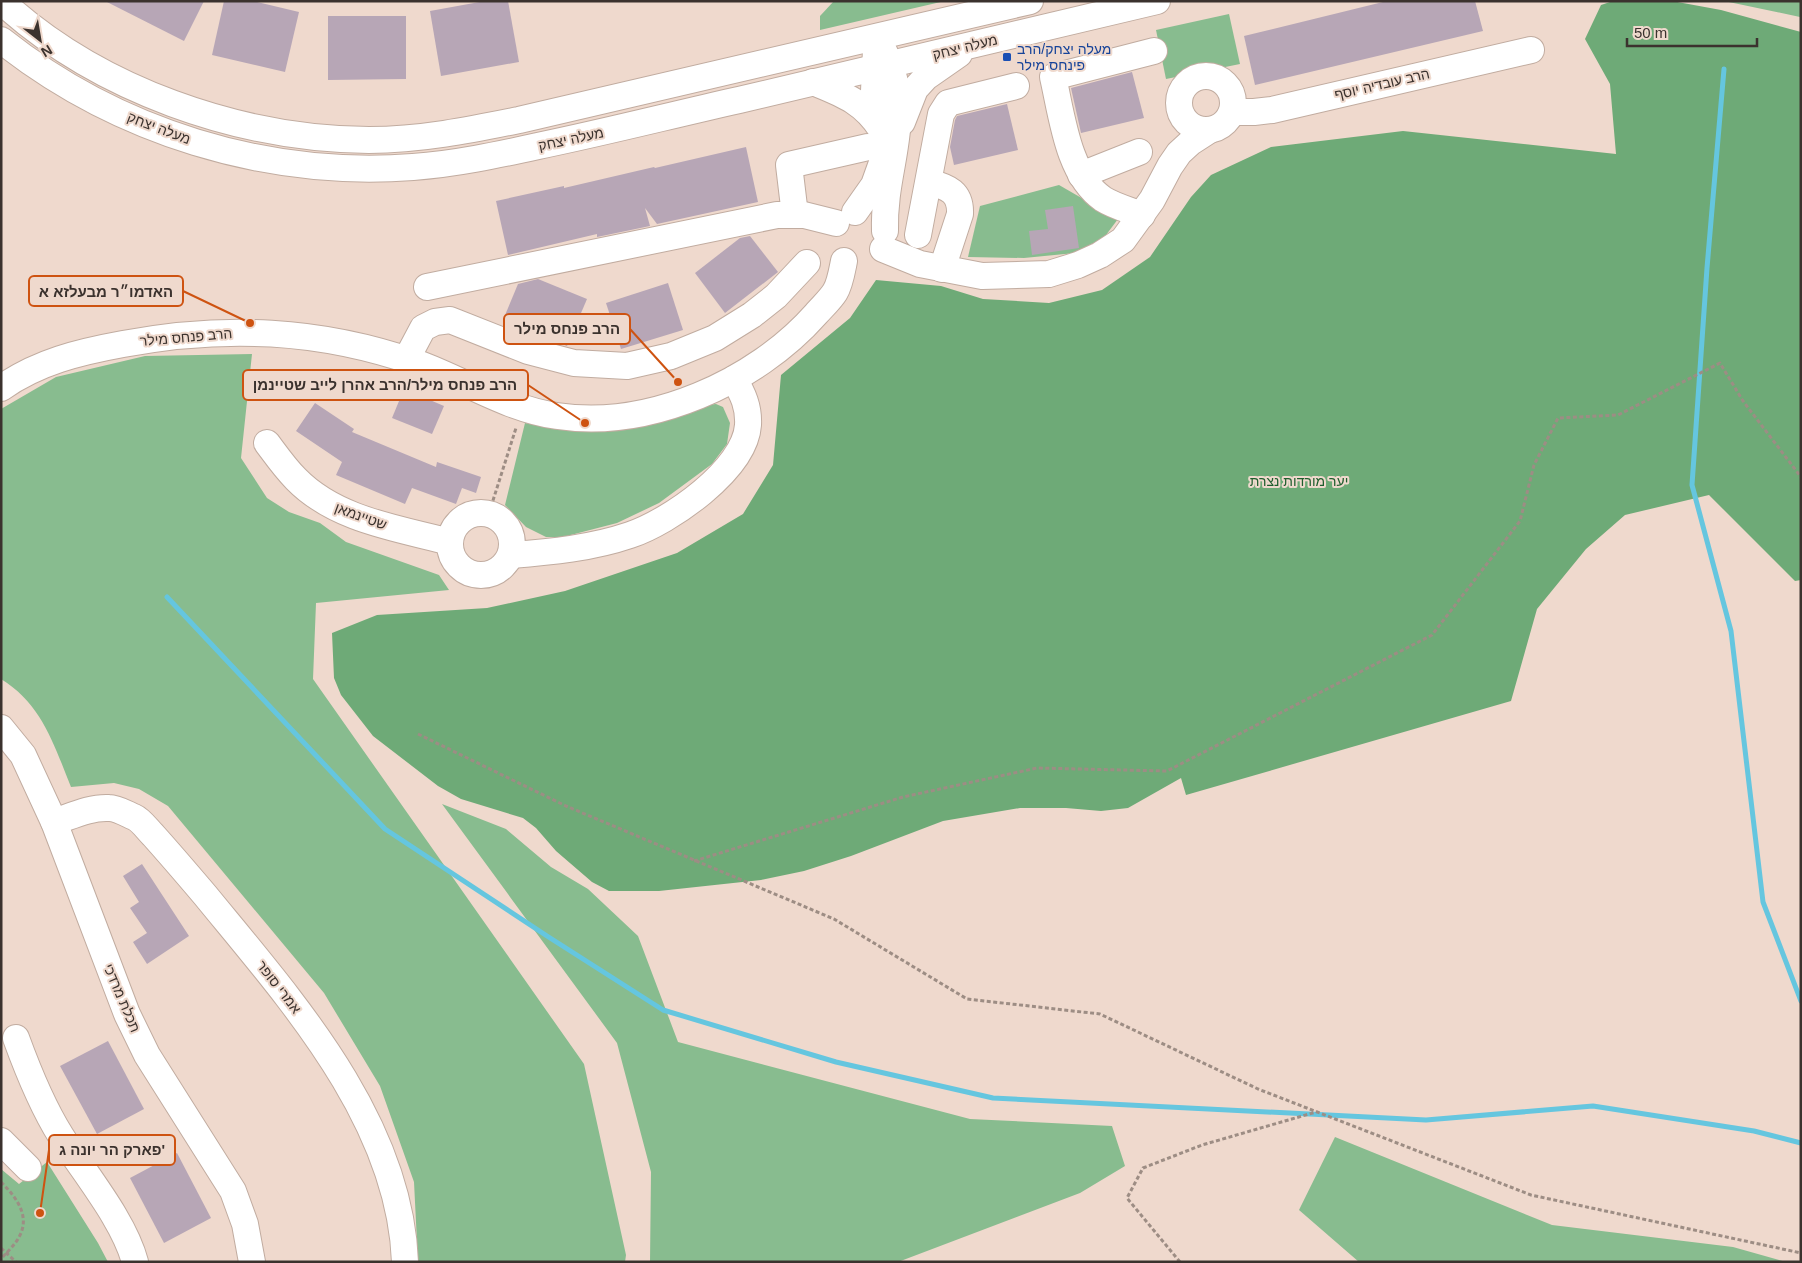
<svg xmlns="http://www.w3.org/2000/svg" width="1802" height="1263" viewBox="0 0 1802 1263" font-family="Helvetica,Heebo,sans-serif">
<style>
.green{fill:#88bc8f}
.forest{fill:#6eaa77}
.lines{fill:none;stroke-linecap:round;stroke-linejoin:round}
.stream{stroke:#65c6df;stroke-width:5}
.building{fill:#b7a6b6}
.minor-casing{stroke:#c1aca0;stroke-width:28}
.path{stroke:#9d8d84;stroke-width:3;stroke-dasharray:4 2.5;stroke-linecap:butt}
.minor{stroke:#fff;stroke-width:26}
.transit-dot{fill:#1a4fb4;stroke:#efd9cd;stroke-width:2}
.labels{text-anchor:middle;dominant-baseline:central;stroke-width:4;stroke-linejoin:round;paint-order:stroke}
.street-label{font-size:14px;fill:#3b322e;stroke:#efd9cd}
.transit-label{font-size:14px;fill:#164399;stroke:#efd9cd;text-anchor:start}
.park-label{font-size:14px;fill:#1e5e2d;stroke:#efd9cd}
.leader{fill:none;stroke:#ce5311;stroke-width:2}
.callout-dot{fill:#ce5311;stroke:#efd9cd;stroke-width:2}
.callout{fill:#efd9cd;stroke:#ce5311;stroke-width:2}
.callout-label{font-size:15px;text-anchor:middle;font-weight:bold;fill:#3b322e}
</style>
<rect width="100%" height="100%" fill="#efd9cd"/>
<!-- green -->
<g class="green">
<polygon points="834,1 945,1 820,30 820,16"/>
<polygon points="1724,1 1801,1 1801,18 1800,17"/>
<polygon points="1229,14 1240,64 1166,79 1156,30"/>
<polygon points="1059,185 1118,219 1103,239 1085,252 1024,258 968,257 980,206"/>
<path d="M252 354 241 458 267 498 289 512 320 523 346 542 439 575 449 590 316 603 313 679 584 1064 626 1255 625 1262H418L414 1182 380 1086 324 993 168 806 139 789 114 783 71 787C54 745 42 704 1 679V409L56 377 145 356Z"/>
<polygon points="716,404 723,407 730,423 727,444 712,464 659,503 617,523 563,537 546,537 526,527 505,505 525,423 570,431 611,431 658,422 706,405"/>
<polygon points="442,804 506,829 551,867 588,889 638,936 678,1042 970,1119 1112,1126 1125,1166 1080,1193 898,1262 650,1262 651,1172 617,1043"/>
<polygon points="1335,1137 1552,1225 1733,1247 1786,1262 1359,1262 1299,1210"/>
<polygon points="47,1162 98,1243 108,1262 1,1262 1,1169 19,1184"/>
</g>
<!-- forest -->
<polygon class="forest" points="1613,1 1672,1 1721,10 1801,32 1801,580 1795,581 1709,495 1625,515 1586,549 1537,609 1511,701 1186,795 1181,778 1128,808 1101,811 1066,808 1020,808 943,821 851,856 804,871 761,880 659,891 609,891 592,882 556,851 536,828 523,818 461,799 438,786 373,736 341,695 334,678 332,633 377,615 487,608 565,591 677,553 743,514 773,465 781,375 850,318 876,280 941,286 983,299 1049,303 1102,290 1150,257 1191,197 1211,175 1271,147 1403,131 1616,154 1610,84 1585,39 1601,5"/>
<g class="lines">
<!-- stream -->
<g class="stream">
<polyline points="1724,69 1707,268 1692,485 1731,631 1763,902 1801,1001"/>
<polyline points="167,597 385,829 547,936 663,1010 836,1062 993,1098 1426,1120 1593,1106 1754,1131 1801,1143"/>
</g>
</g>
<!-- building -->
<g class="building">
<polygon points="105,1 204,1 184,41"/>
<polygon points="224,1 253,1 299,12 285,72 212,55"/>
<polygon points="485,1 508,1 519,62 441,76 430,11"/>
<polygon points="1387,1 1475,1 1483,31 1255,85 1244,36"/>
<polygon points="328,16 406,16 406,79 328,80"/>
<polygon points="1132,72 1144,118 1081,133 1071,88"/>
<polygon points="1007,104 1018,150 954,165 950,147 955,120 957,116"/>
<polygon points="746,147 758,202 657,224 645,208 650,226 597,237 597,234 508,255 496,201 564,186 564,188 654,167 655,168"/>
<polygon points="1073,206 1079,248 1032,255 1029,231 1048,229 1045,210"/>
<polygon points="750,236 778,272 725,313 695,273 740,238"/>
<polygon points="538,279 587,299 567,346 503,320 518,284"/>
<polygon points="668,283 683,330 621,349 606,303"/>
<polygon points="404,389 444,406 432,434 392,418"/>
<polygon points="315,403 354,429 352,432 436,467 437,462 481,477 476,493 462,488 456,504 412,488 405,504 336,475 342,462 296,431"/>
<polygon points="142,864 189,936 147,964 133,942 147,933 130,908 139,902 123,876"/>
<polygon points="108,1041 144,1109 97,1134 60,1066"/>
<polygon points="177,1153 211,1218 164,1243 130,1178"/>
</g>
<g class="lines">
<defs>
<g id="minor">
<path d="M1 1C98 90 239 139 369 140 420 140 470 130 519 120L1030 1"/>
<path d="M1 40C117 132 266 178 413 167 455 164 497 155 538 146 606 132 672 115 739 100 878 67 1017 34 1157 1"/>
<path d="M883 49C917 117 883 163 885 231"/>
<circle cx="1206" cy="103" r="27"/>
<path d="M813 82C842 94 863 101 881 129"/>
<polyline points="1232,112 1254,112 1272,110 1531,50"/>
<polyline points="902,122 915,89 926,77 959,54"/>
<polyline points="1081,175 1139,152"/>
<path d="M929 182C948 187 961 192 960 214L942 269"/>
<polyline points="855,212 874,185 884,157 885,142 874,91 876,50"/>
<polyline points="795,215 789,165 868,147"/>
<path d="M1142 215C1129 210 1114 206 1103 199 1068 175 1062 116 1053 77L1154 51"/>
<polyline points="918,235 941,114 948,103 1016,86"/>
<polyline points="883,249 920,264 982,276 1049,274 1078,265 1100,255 1123,240 1152,200 1170,166 1179,153 1191,142 1208,131"/>
<polyline points="427,287 777,215 804,215 836,223"/>
<polyline points="406,360 423,328 435,322 450,320 528,351 574,363 627,366 671,356 715,338 752,315 776,296 807,263"/>
<path d="M1 388C38 362 79 352 123 344 225 325 319 329 417 363 464 380 507 409 557 416 649 430 756 382 816 314 822 307 830 300 835 292 840 284 842 271 844 261"/>
<path d="M267 443C276 455 285 468 296 479 336 520 397 528 450 542"/>
<circle cx="481" cy="544" r="31"/>
<path d="M511 555C551 552 592 548 630 535 669 522 745 470 748 425 749 407 743 394 734 379"/>
<polyline points="1,728 23,755 54,822 127,1014 147,1055 233,1191 245,1224 252,1262"/>
<path d="M54 822C72 816 90 807 109 808 117 808 127 814 134 817 141 820 147 829 153 835 171 855 188 875 205 895 290 999 400 1120 405 1262"/>
<path d="M16 1038C28 1071 42 1106 61 1136 84 1173 124 1220 135 1262"/>
<polyline points="1,1141 28,1168"/>
</g>
</defs>
<!-- minor casing -->
<use href="#minor" class="minor-casing"/>
<!-- path -->
<g class="path">
<polyline points="489,513 516,428"/>
<polyline points="418,734 566,806 834,919 967,999 1100,1014 1258,1089 1531,1195 1801,1253"/>
<polyline points="694,861 903,797 1037,768 1167,771 1432,635 1520,521 1534,465 1558,418 1618,415 1720,363 1743,401 1801,477"/>
<path d="M1 1182C16 1197 31 1216 19 1237 15 1245 7 1252 1 1259"/>
<polyline points="1,1248 16,1262"/>
<polyline points="1180,1262 1127,1198 1143,1168 1202,1145 1316,1112"/>
</g>
<!-- minor -->
<use href="#minor" class="minor"/>
</g>
<!-- markers -->
<rect class="transit-dot" x="1002" y="52" width="10" height="10" rx="2.5"/>
<g class="labels">
<!-- street labels -->
<g class="street-label">
<text transform="translate(965 47) rotate(-14)">מעלה יצחק</text>
<text transform="translate(1382 84) rotate(-13)">הרב עובדיה יוסף</text>
<text transform="translate(159 128) rotate(21)">מעלה יצחק</text>
<text transform="translate(571 139) rotate(-12)">מעלה יצחק</text>
<text transform="translate(186 337) rotate(-5)">הרב פנחס מילר</text>
<text transform="translate(361 516) rotate(20)">שטיינמאן</text>
<text transform="translate(279 987) rotate(52)">אמרי סופר</text>
<text transform="translate(122 998) rotate(67)">תכלת מרדכי</text>
</g>
<!-- transit labels -->
<g class="transit-label">
<text x="1017" y="49">מעלה יצחק/הרב<tspan x="1017" dy="16">פינחס מילר</tspan></text>
</g>
<!-- park labels -->
<g class="park-label">
<text x="1299" y="481">יער מורדות נצרת</text>
</g>
</g>
<!-- callouts -->
<path class="leader" d="M250 323L183 291M678 382L630 329M585 423L528 385M40 1213L49 1150"/>
<g class="callout-dot">
<circle cx="250" cy="323" r="5"/>
<circle cx="678" cy="382" r="5"/>
<circle cx="585" cy="423" r="5"/>
<circle cx="40" cy="1213" r="5"/>
</g>
<g class="callout">
<rect x="29" y="276" width="154" height="30" rx="5"/>
<rect x="504" y="314" width="126" height="30" rx="5"/>
<rect x="243" y="370" width="285" height="30" rx="5"/>
<rect x="49" y="1135" width="126" height="30" rx="5"/>
</g>
<g class="callout-label">
<text x="106" y="297">האדמו״ר מבעלזא א</text>
<text x="567" y="334">הרב פנחס מילר</text>
<text x="385" y="390">הרב פנחס מילר/הרב אהרן לייב שטיינמן</text>
<text x="112" y="1155">פארק הר יונה ג'</text>
</g>
<!-- border -->
<rect width="1802" height="1263" fill="none" stroke="#3b322e" stroke-width="5"/>
<!-- north arrow -->
<g transform="translate(40 40) rotate(149)" stroke="#efd9cd" stroke-width="4" paint-order="stroke">
<path d="M0-4L9 19L0 12L-9 19Z" fill="#3b322e"/>
<text y="-8" font-size="14" font-weight="bold" text-anchor="middle" fill="#3b322e">N</text>
</g>
<!-- scale -->
<path d="M1627 38v8h130v-8" fill="none" stroke="#3b322e" stroke-width="2.5"/>
<text x="1634" y="38" font-size="15" fill="#3b322e" stroke="#efd9cd" stroke-width="4" paint-order="stroke">50 m</text>
</svg>
